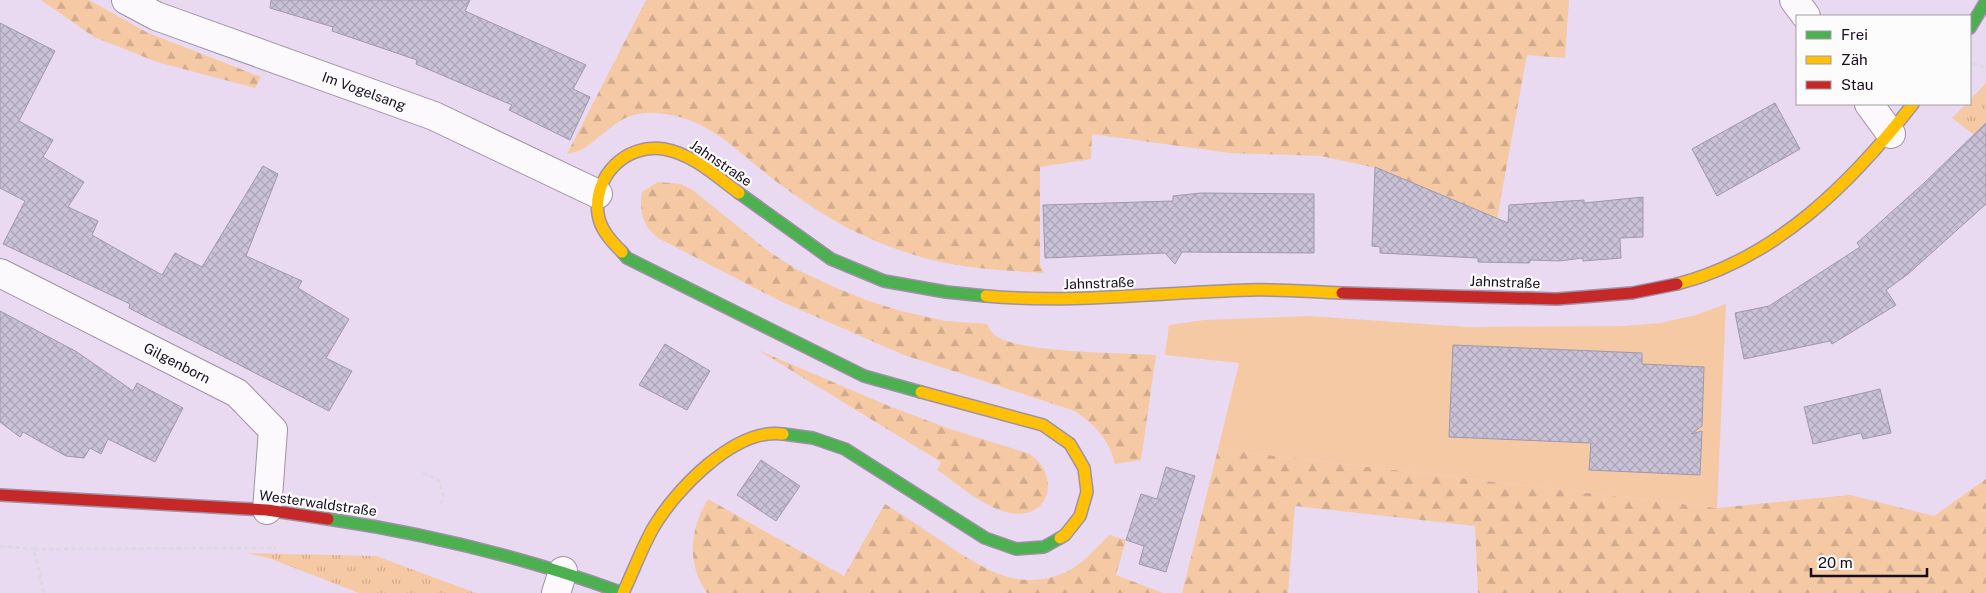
<svg xmlns="http://www.w3.org/2000/svg" width="1986" height="593" viewBox="0 0 1986 593" font-family="'Public Sans',sans-serif">
<style>
.grass{fill:url(#grass-tufts)}
.forest{fill:url(#forest-firs)}
.pitch{fill:#f5c9a4}
.building{fill:url(#building-cross-hatch);stroke:#a098ad}
.lines{fill:none;stroke-linecap:round;stroke-linejoin:round}
.street-casing{stroke:#9e91a5;stroke-width:30}
.fast-casing{stroke:#9e91a5;stroke-width:14}
.slow-casing{stroke:#9e91a5;stroke-width:14}
.jam-casing{stroke:#9e91a5;stroke-width:14}
.path{stroke:#ded9e1;stroke-width:3;stroke-dasharray:5 2.5;stroke-linecap:butt}
.street{stroke:#fcf9fd;stroke-width:28}
.fast{stroke:#4caf50;stroke-width:11}
.slow{stroke:#ffc107;stroke-width:11}
.jam{stroke:#c62828;stroke-width:11}
.labels{text-anchor:middle;dominant-baseline:central;stroke-width:4.5;stroke-linejoin:round;paint-order:stroke}
.street-label{font-size:14px;fill:#190c20;stroke:#fcfcfc}
</style>
<defs>
<pattern id="grass-tufts" width="24" height="20" patternUnits="userSpaceOnUse" patternTransform="scale(1.25)"><rect width="24" height="20" fill="#f5c9a4"/><path d="M3 7l-1-3M5 7V3M7 7l1-3M15 17l-1-3M17 17v-4M19 17l1-3" fill="none" stroke="#d1ab8d"/></pattern>
<pattern id="forest-firs" width="22" height="20" patternUnits="userSpaceOnUse" patternTransform="scale(1.25)"><rect width="22" height="20" fill="#f5c9a4"/><path d="M5 1l3.5 6h-7zM16 11l3.5 6h-7z" fill="#d1ab8d"/></pattern>
<pattern id="building-cross-hatch" width="8" height="8" patternUnits="userSpaceOnUse" patternTransform="scale(1.25)"><rect width="8" height="8" fill="#c9c1d6"/><path d="M0 0l8 8M0 8l8-8" fill="none" stroke="#aca5b7"/></pattern>
</defs>
<rect width="100%" height="100%" fill="#e9daf2"/>
<!-- grass -->
<g class="grass">
<polygon points="1986,83 1986,144 1952,118 1966,104 1970,104 1970,100"/>
<polygon points="247,553 376,556 476,593 359,593 271,559"/>
</g>
<!-- forest -->
<g class="forest">
<polygon points="41,0 89,0 148,33 261,77 255,88 157,62 94,37"/>
<path d="M646 0H1569L1565 58 1527 55 1497 219 1376 168 1321 156 1230 153 1092 134 1091 159 1040 167V265L1044 273C1016 271 986 270 957 265 925 260 890 248 860 234 830 220 799 199 773 179 733 148 704 113 649 113 611 112 597 151 567 154Z"/>
<path d="M658 182 681 184 694 191 768 251 798 270 832 286 866 300 901 311 945 321 987 324C989 328 992 334 996 336 1022 353 1122 353 1156 355L1141 460 1115 464C1109 439 1095 425 1075 411L904 355 780 301 658 238C643 226 639 212 642 192Z"/>
<path d="M758 350 884 404 947 428 1030 454C1062 477 1049 520 1010 513 984 508 958 484 937 470L941 462Z"/>
<polygon points="1218,449 1717,508 1850,495 1934,516 1986,479 1986,593 1478,593 1475,526 1295,506 1288,593 1182,593"/>
<path d="M708 499 844 576 885 504C906 517 926 531 946 544 984 569 1018 593 1066 572 1083 564 1096 548 1109 535L1126 540 1116 575 1163 593H707C686 563 690 529 708 499Z"/>
</g>
<!-- pitch -->
<polygon class="pitch" points="1726,304 1717,508 1218,449 1239,363 1165,355 1169,325 1204,320 1309,316 1466,327 1625,326 1660,323 1696,315"/>
<!-- building -->
<g class="building">
<polygon points="271,0 470,0 465,11 586,65 573,89 590,97 570,140 509,110 512,105 416,64 417,60 332,31 333,27 270,8"/>
<polygon points="0,23 55,51 19,121 53,140 43,157 84,182 68,207 98,221 92,235 162,275 175,253 202,267 263,166 278,174 246,256 302,281 298,288 349,319 326,358 352,371 329,411 129,308 130,304 3,244 25,201 0,188"/>
<polygon points="1775,103 1800,149 1717,196 1692,149"/>
<polygon points="1986,123 1986,204 1908,274 1886,290 1896,305 1832,344 1830,341 1744,359 1735,313 1769,306 1860,247 1857,243 1924,183"/>
<polygon points="1375,167 1508,223 1509,205 1584,200 1584,203 1643,197 1643,237 1620,238 1621,258 1583,261 1583,258 1559,261 1531,260 1529,263 1478,262 1478,258 1380,253 1380,247 1372,246"/>
<polygon points="1201,193 1314,194 1314,253 1182,252 1175,264 1165,253 1045,258 1043,205 1173,201 1173,196"/>
<polygon points="0,311 77,352 133,391 137,383 183,408 155,462 108,439 101,454 90,448 84,458 66,456 23,432 20,437 0,422"/>
<polygon points="665,344 710,371 687,410 639,385"/>
<polygon points="1453,345 1642,353 1642,364 1704,367 1702,426 1691,434 1702,431 1700,475 1589,470 1591,443 1449,437"/>
<polygon points="1880,389 1891,433 1863,439 1861,433 1813,444 1804,407"/>
<polygon points="761,460 800,486 776,521 737,495"/>
<polygon points="1166,467 1195,476 1166,572 1139,564 1144,546 1126,540 1141,494 1157,499"/>
</g>
<g class="lines">
<defs>
<g id="street">
<polyline points="126,0 156,16 434,116 598,194"/>
<polyline points="1794,0 1806,16"/>
<polyline points="1869,104 1891,134"/>
<polyline points="0,273 237,393 273,430 267,510"/>
<polyline points="556,593 563,571"/>
</g>
<g id="fast">
<polyline points="1970,28 1986,1"/>
<polyline points="739,193 831,259 884,281 946,292 986,296"/>
<polyline points="622,252 627,258 864,376 921,392"/>
<polyline points="783,434 813,438 845,449 985,538 1016,549 1044,547 1060,538"/>
<path d="M328 519C429 534 527 558 623 593"/>
</g>
<g id="slow">
<path d="M622 252C611 241 600 229 598 214 593 176 626 143 664 149 693 154 717 177 739 193"/>
<path d="M1677 284C1776 259 1852 182 1913 104"/>
<path d="M986 296C1075 304 1162 292 1250 290 1281 289 1312 292 1342 293"/>
<polyline points="921,392 1043,425 1070,444 1084,468 1087,492 1080,516 1065,535 1060,538"/>
<path d="M623 593C633 572 641 550 652 530 674 491 735 427 783 434"/>
</g>
<g id="jam">
<polyline points="1342,293 1557,299 1632,293 1677,284"/>
<polyline points="0,495 267,510 328,519"/>
</g>
</defs>
<!-- street casing -->
<use href="#street" class="street-casing"/>
<!-- fast casing -->
<use href="#fast" class="fast-casing"/>
<!-- slow casing -->
<use href="#slow" class="slow-casing"/>
<!-- jam casing -->
<use href="#jam" class="jam-casing"/>
<!-- path -->
<g class="path">
<polyline points="1973,63 1986,68"/>
<polyline points="423,472 439,481 443,495 441,506"/>
<polyline points="0,546 34,549"/>
<polyline points="44,593 34,549 276,548"/>
</g>
<!-- street -->
<use href="#street" class="street"/>
<!-- fast -->
<use href="#fast" class="fast"/>
<!-- slow -->
<use href="#slow" class="slow"/>
<!-- jam -->
<use href="#jam" class="jam"/>
</g>
<g class="labels">
<!-- street labels -->
<g class="street-label">
<text transform="translate(364 91) rotate(20)">Im Vogelsang</text>
<text transform="translate(721 163) rotate(34)">Jahnstraße</text>
<text transform="translate(1505 282) rotate(2)">Jahnstraße</text>
<text transform="translate(1099 283) rotate(-2)">Jahnstraße</text>
<text transform="translate(177 363) rotate(27)">Gilgenborn</text>
<text transform="translate(318 503) rotate(8)">Westerwaldstraße</text>
</g>
</g>
<!-- legend -->
<rect x="1796" y="15" width="175" height="90" fill="#fcfcfc" stroke="#a19ca4"/>
<rect x="1806" y="31" width="25" height="8" fill="#4caf50" stroke="#a19ca4"/>
<text x="1841" y="40" font-size="15" fill="#190c20">Frei</text>
<rect x="1806" y="56" width="25" height="8" fill="#ffc107" stroke="#a19ca4"/>
<text x="1841" y="65" font-size="15" fill="#190c20">Zäh</text>
<rect x="1806" y="81" width="25" height="8" fill="#c62828" stroke="#a19ca4"/>
<text x="1841" y="90" font-size="15" fill="#190c20">Stau</text>
<!-- scale -->
<path d="M1811 568v8h116v-8" fill="none" stroke="#190c20" stroke-width="2.5"/>
<text x="1818" y="568" font-size="15" fill="#190c20" stroke="#fcfcfc" stroke-width="4" paint-order="stroke">20 m</text>
</svg>
